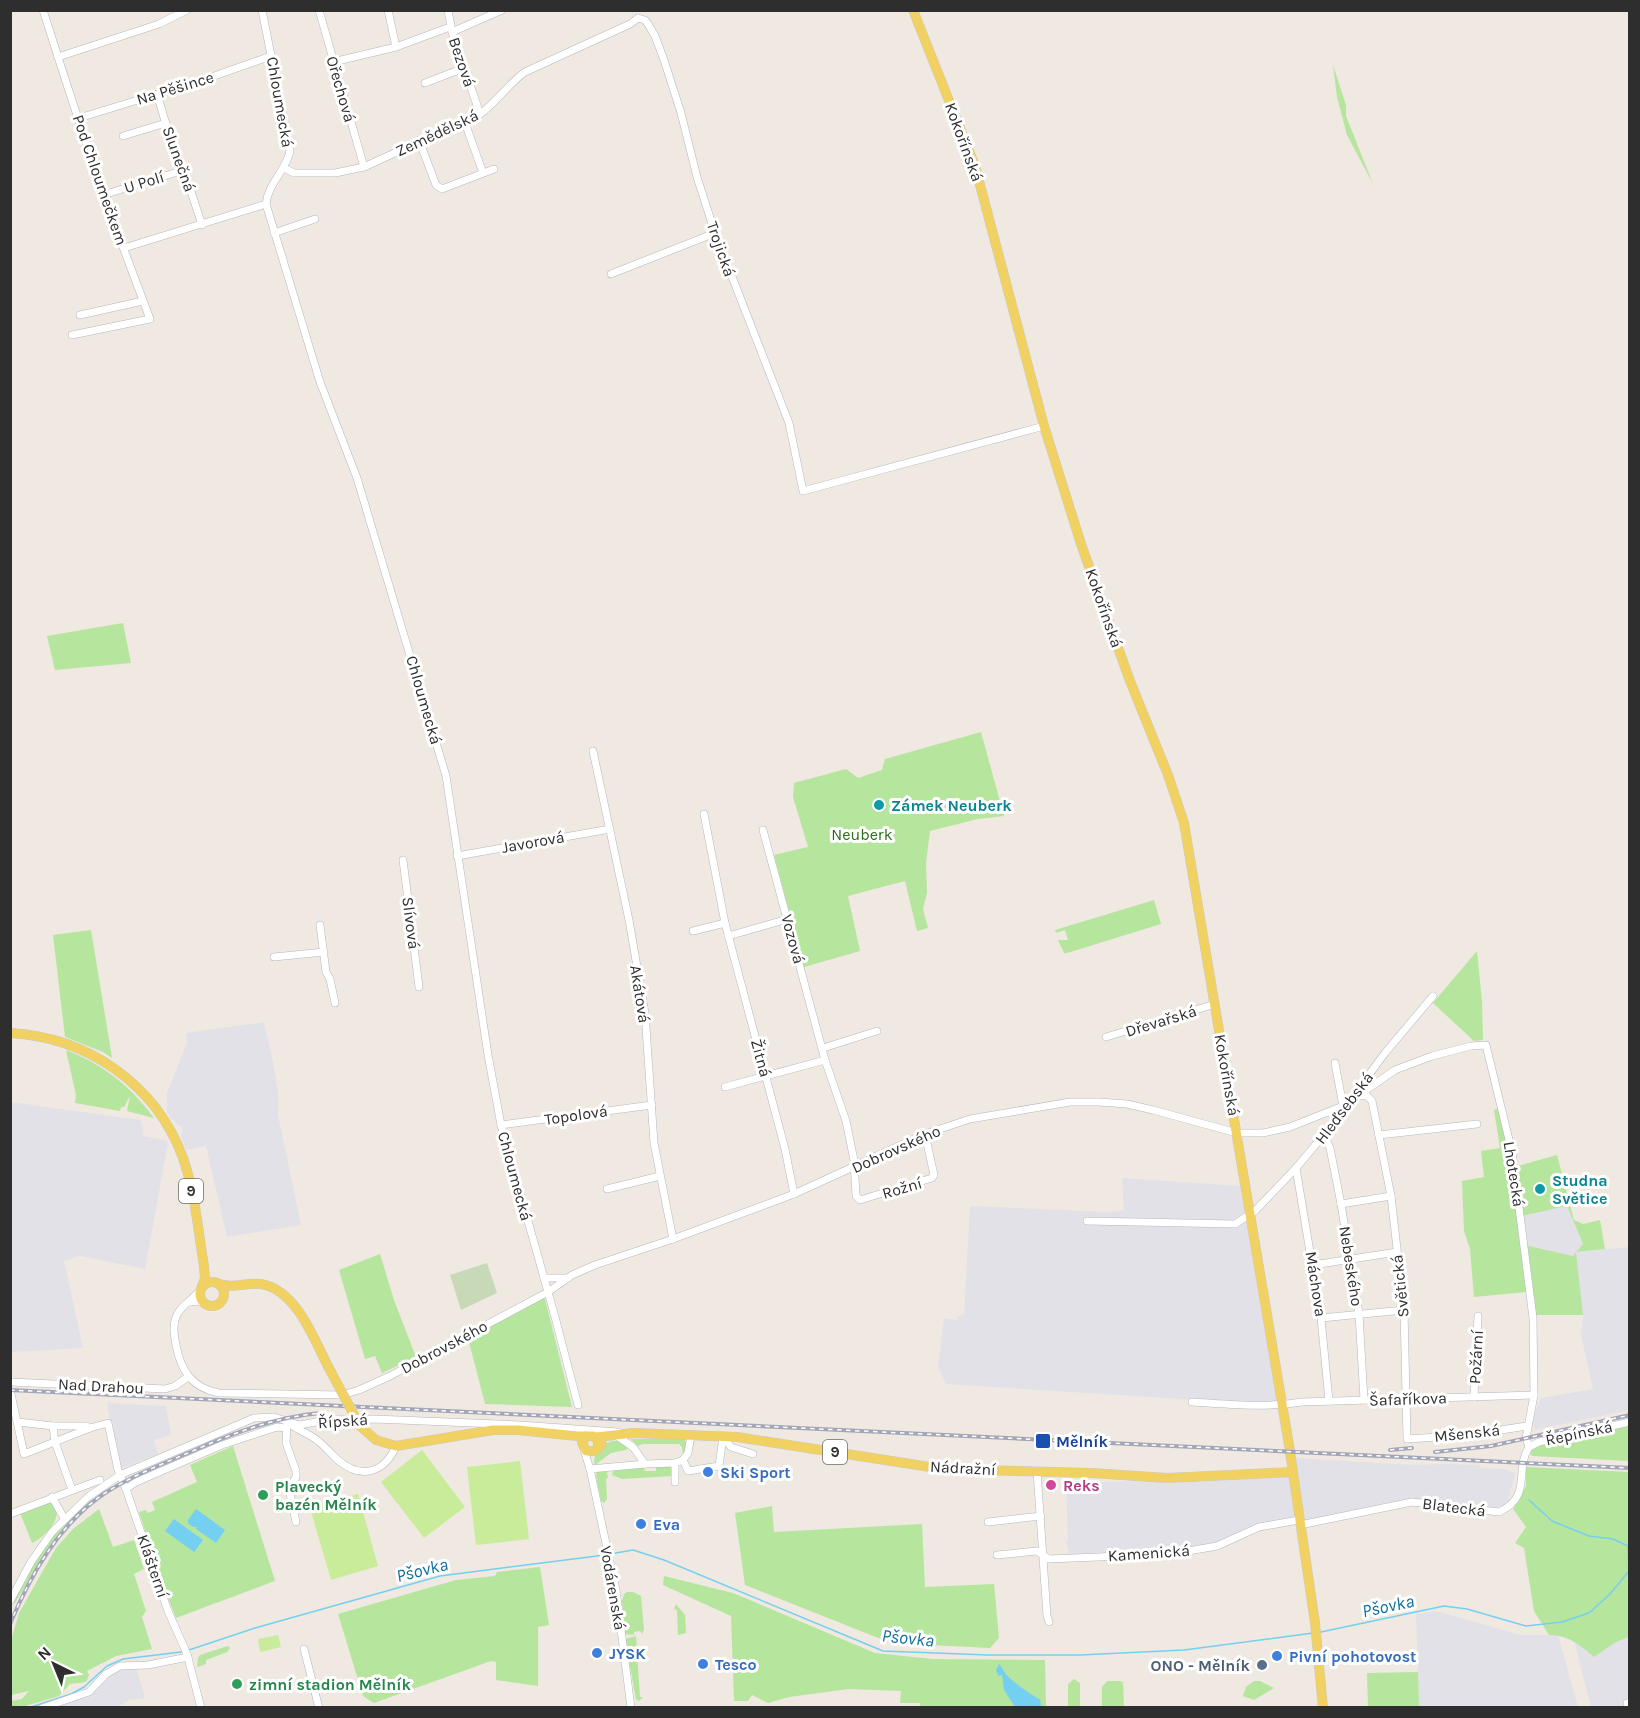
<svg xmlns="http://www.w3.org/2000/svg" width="1640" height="1718" viewBox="0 0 1640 1718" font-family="Karla,sans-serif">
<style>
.industrial{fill:#e3e1e8}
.green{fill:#b6e59e}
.cemetery{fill:#c8d9b8}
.pitch{fill:#c9ec9a}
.water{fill:#75cff0}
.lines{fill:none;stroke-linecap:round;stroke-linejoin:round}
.stream{stroke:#75cff0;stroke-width:1.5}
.minor-casing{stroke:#b4b7c1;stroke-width:8}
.major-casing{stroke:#c9c9c9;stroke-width:10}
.minor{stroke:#fff;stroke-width:7}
.major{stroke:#f2d163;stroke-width:9}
.rail-casing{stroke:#a3a6b8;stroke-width:4}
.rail{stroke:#fff;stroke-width:1.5;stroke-dasharray:4.5;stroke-linecap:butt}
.major-bridge-casing{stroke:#c9c9c9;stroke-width:10;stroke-linecap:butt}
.major-bridge{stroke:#f2d163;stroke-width:9}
.culture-dot{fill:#0f9aa8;stroke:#fff;stroke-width:2}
.transit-dot{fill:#1a4fb4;stroke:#fff;stroke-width:2}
.shop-dot{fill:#3f7fe0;stroke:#fff;stroke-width:2}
.hotel-dot{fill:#d1479c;stroke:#fff;stroke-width:2}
.leisure-dot{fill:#2e9e5b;stroke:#fff;stroke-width:2}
.service-dot{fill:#5c6f8a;stroke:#fff;stroke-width:2}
.labels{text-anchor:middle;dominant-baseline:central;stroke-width:6;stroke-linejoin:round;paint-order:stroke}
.shield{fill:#fff;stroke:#6d6d6d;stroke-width:1.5}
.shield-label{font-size:15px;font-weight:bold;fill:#2e2e2e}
.street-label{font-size:16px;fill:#2e2e2e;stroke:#fff}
.culture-label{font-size:16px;font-weight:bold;fill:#0d838f;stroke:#fff;text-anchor:start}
.park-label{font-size:16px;fill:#2c6e1b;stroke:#fff}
.transit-label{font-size:16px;font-weight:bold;fill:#164399;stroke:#fff;text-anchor:start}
.shop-label{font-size:16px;font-weight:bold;fill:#366cbe;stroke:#fff;text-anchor:start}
.hotel-label{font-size:16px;font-weight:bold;fill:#b23c85;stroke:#fff;text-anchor:start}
.leisure-label{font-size:16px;font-weight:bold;fill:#27864d;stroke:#fff;text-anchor:start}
.service-label{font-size:16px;font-weight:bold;fill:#4e5e75;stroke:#fff;text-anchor:end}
.water-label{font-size:18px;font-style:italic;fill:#0d6fa3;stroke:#fff}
</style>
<rect width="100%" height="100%" fill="#efe9e1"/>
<!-- industrial -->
<g class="industrial">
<polygon points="264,1022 274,1067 278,1093 278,1115 301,1225 227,1237 206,1146 186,1150 181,1135 183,1129 170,1117 167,1112 167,1093 187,1043 186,1033"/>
<polygon points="11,1102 140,1120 142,1123 143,1136 165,1140 168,1143 145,1269 80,1256 64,1261 83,1348 11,1352"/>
<polygon points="1122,1178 1240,1186 1277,1405 946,1384 938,1367 944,1318 957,1320 958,1316 964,1315 970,1206 1107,1212 1124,1211"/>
<polygon points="1567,1206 1583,1244 1577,1252 1629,1247 1629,1410 1535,1430 1532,1421 1541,1398 1593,1389 1581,1335 1583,1315 1576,1253 1573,1256 1529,1246 1526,1242 1522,1216"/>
<polygon points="107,1403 166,1406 171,1435 154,1440 158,1454 119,1469"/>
<polygon points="1295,1458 1415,1465 1445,1464 1480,1465 1480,1468 1503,1469 1516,1473 1510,1492 1511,1494 1508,1498 1510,1500 1507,1504 1497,1507 1411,1501 1306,1521 1260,1526 1218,1544 1123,1553 1069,1554 1066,1541 1068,1540 1066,1482 1185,1481 1296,1476"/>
<polygon points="1437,1611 1521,1635 1558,1635 1578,1707 1419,1707 1416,1614"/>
<polygon points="1629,1637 1630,1700 1625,1708 1591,1707 1574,1640 1603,1651 1616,1642"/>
<polygon points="136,1667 145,1698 128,1700 118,1707 46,1708 93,1694 95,1685 121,1669"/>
</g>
<!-- green -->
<g class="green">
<polygon points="1333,65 1346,105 1346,116 1373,184 1347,135 1337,97"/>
<polygon points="123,623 131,663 55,670 47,636"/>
<polygon points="981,732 1004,816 978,819 930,831 926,863 927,893 923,909 928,928 917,931 905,881 848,896 860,951 804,967 774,855 808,847 793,797 794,783 846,769 858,778 882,770 885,759"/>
<polygon points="1154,900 1161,924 1067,953 1064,953 1058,940 1068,940 1065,930 1056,933 1055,930"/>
<polygon points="91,930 112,1058 103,1052 65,1037 53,935"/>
<polygon points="1477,951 1482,1002 1483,1040 1474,1041 1433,1003"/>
<path d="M66 1050C103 1064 130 1086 154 1118L127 1111 130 1096 124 1107H121L120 1111 75 1103 76 1095Z"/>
<polygon points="1499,1108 1508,1146 1526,1292 1474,1297 1470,1249 1464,1231 1462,1181 1484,1177 1481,1151 1500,1148 1494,1110"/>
<polygon points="1557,1155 1574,1220 1583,1224 1600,1220 1605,1249 1576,1252 1583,1315 1533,1315 1526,1242 1529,1246 1573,1256 1583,1244 1567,1206 1522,1216 1518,1166"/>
<polygon points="380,1254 394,1300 416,1357 382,1373 375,1356 365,1359 339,1270"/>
<polygon points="542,1299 545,1299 572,1407 485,1404 468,1338"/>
<polygon points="1629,1425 1629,1461 1532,1456 1530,1452 1534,1447 1543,1444"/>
<polygon points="630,1439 684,1439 687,1443 686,1451 683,1455 682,1447 679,1444 643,1444 638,1446"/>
<path d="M612 1441H619L629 1447 626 1450 611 1453 595 1465C592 1454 601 1445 612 1441Z"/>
<polygon points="233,1446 275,1581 176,1618 161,1580 139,1512 146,1510 148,1513 155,1510 152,1502 197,1482 190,1465"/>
<polygon points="644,1467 645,1471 656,1471 656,1467 674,1467 673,1476 622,1479 612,1475 613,1471 622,1468"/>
<path d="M1526 1467 1629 1472V1637L1616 1642 1594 1657C1580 1645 1568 1635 1549 1635L1534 1611 1524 1548 1515 1543 1526 1527 1513 1509 1526 1486Z"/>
<polygon points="604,1470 607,1472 608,1478 606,1479 607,1499 604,1503 601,1501 596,1476 597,1472"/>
<polygon points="89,1499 92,1501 77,1515 59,1535 14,1604 14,1601 39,1553 50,1538"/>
<path d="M49 1502C69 1513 45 1537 32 1543L20 1513Z"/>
<polygon points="772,1506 774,1532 922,1524 925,1587 994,1584 999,1638 990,1648 891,1643 745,1585 735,1513"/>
<polygon points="99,1509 113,1547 134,1540 144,1569 134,1574 146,1611 142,1617 152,1649 116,1656 87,1671 89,1675 86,1682 70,1684 59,1696 22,1707 11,1708 11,1701 22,1699 29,1691 11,1695 10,1644 19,1613 56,1548 73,1529"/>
<polygon points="540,1567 549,1625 538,1627 538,1686 496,1680 496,1662 491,1661 374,1703 363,1696 338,1614 456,1580 495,1576 497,1572"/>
<polygon points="664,1576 733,1593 875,1653 932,1659 1045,1660 1046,1707 920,1707 920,1703 900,1703 901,1691 849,1689 789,1697 768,1703 752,1695 748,1701 734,1701 731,1616 663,1585"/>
<polygon points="627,1592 633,1592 641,1596 644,1629 642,1634 640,1631 634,1632 634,1635 625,1634 622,1601 624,1594"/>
<polygon points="676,1604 685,1615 686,1633 678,1635 677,1610 674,1609"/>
<polygon points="636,1636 640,1697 643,1697 639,1701 636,1699 625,1639"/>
<polygon points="228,1646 230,1648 227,1652 206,1660 206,1664 197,1667 198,1658 200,1655"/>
<polygon points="1418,1672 1419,1707 1368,1707 1367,1673"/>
<polygon points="1074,1679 1080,1683 1080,1707 1068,1707 1068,1684"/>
<polygon points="1107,1681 1120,1681 1123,1682 1124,1707 1102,1707 1102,1687"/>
<polygon points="1254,1681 1260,1681 1274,1688 1254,1700 1243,1696 1246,1687"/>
</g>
<!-- cemetery -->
<polygon class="cemetery" points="487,1263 497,1293 461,1310 450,1275"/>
<!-- pitch -->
<g class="pitch">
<polygon points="422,1450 465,1507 424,1538 381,1482"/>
<polygon points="520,1461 529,1539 476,1545 467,1467"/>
<polygon points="358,1494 378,1566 331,1580 310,1508"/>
<polygon points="278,1635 281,1647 260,1652 258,1639"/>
</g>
<!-- water -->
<g class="water">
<polygon points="196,1509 225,1530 216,1543 196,1529 197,1527 193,1527 188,1523 188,1520"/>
<polygon points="174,1519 203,1540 194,1552 165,1531"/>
<path d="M999 1664C1002 1667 1003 1670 1005 1673 1008 1678 1034 1698 1040 1699L1041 1707H1015L1004 1690 1002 1674 1000 1676 998 1675 996 1670Z"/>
</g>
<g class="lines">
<!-- stream -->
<g class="stream">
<polyline points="1529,1500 1552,1521 1589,1536 1613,1539 1628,1546 1629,1571"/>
<polyline points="610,1554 633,1550 664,1560 883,1651 988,1655 1080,1655 1184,1650 1313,1633"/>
<polyline points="1321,1632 1444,1606 1467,1609 1526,1626 1562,1622 1589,1613 1609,1595 1630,1570"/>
<polyline points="189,1650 255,1628 440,1576 605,1555"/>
<polyline points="28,1708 71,1694 84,1687 107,1666 123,1659 181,1652"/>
</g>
<defs>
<g id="minor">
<polyline points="43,10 58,57"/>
<path d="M262 10 290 151C286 171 268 183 266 204L320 382 357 478 446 776 488 1055 501 1125 555 1317 578 1405"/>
<polyline points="319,10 364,167"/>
<polyline points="388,10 396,47"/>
<polyline points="448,10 452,32 480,114"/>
<polyline points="638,18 645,20 648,24 655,36 664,60 681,113 697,177 715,233 789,423 803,491 1044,426"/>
<polyline points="452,32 502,10"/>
<polyline points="333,62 396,47 450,27"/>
<polyline points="425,83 464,68"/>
<polyline points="157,94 174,151 184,170 202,225"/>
<polyline points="79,118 200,81 271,56"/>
<polyline points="464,120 483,173"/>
<polyline points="123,136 166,123"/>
<polyline points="419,140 436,185 442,189 494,169"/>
<path d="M284 168 294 173H335L364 167 480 114C497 102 508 84 525 72L630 24 638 18"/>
<polyline points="103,195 184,170"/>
<polyline points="274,233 315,219"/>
<polyline points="124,248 266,204"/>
<polyline points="611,274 715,233"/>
<polyline points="80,315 143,301"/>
<polyline points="72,335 150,319 99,183 58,57 159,24 187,10"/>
<polyline points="593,751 629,920 645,1013 654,1143 673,1239"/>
<polyline points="704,814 725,923"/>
<polyline points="763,830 825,1060 846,1121 854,1160 856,1196 860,1200 932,1178 934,1175 925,1134"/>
<polyline points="457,856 610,829"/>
<polyline points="403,860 419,987"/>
<polyline points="320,925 326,972 330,979 335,1003"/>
<polyline points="693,931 725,923 785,1149 794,1194"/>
<polyline points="728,936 788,919"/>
<polyline points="274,957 324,952"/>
<polyline points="1106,1037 1215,1004"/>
<polyline points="823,1048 877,1031"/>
<polyline points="1335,1063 1343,1106"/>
<polyline points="725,1087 825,1060"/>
<polyline points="1360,1096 1366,1095 1372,1101 1391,1196 1404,1310 1407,1439 1469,1435 1527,1426"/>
<polyline points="501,1125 652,1105"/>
<polyline points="1324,1135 1330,1148 1341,1204 1359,1314 1364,1400"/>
<polyline points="1379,1135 1477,1124"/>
<polyline points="1296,1168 1321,1318 1329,1401"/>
<polyline points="607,1189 660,1176"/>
<polyline points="1341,1204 1391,1196"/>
<polyline points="1087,1221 1235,1224 1255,1211 1296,1168 1355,1098 1359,1088 1385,1053 1433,996"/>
<polyline points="1313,1265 1397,1252"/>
<polyline points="544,1278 568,1278"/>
<path d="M200 1290C194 1299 183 1304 178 1313 172 1323 174 1335 176 1345 181 1371 192 1388 219 1393L342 1395 359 1390 390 1376 548 1292 572 1275 595 1265 673 1239 794 1194 925 1134 970 1119 1070 1102H1099L1127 1104 1153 1110 1237 1133H1263L1290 1127 1343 1106 1395 1070 1432 1056 1471 1046 1486 1045 1512 1152 1533 1318 1534 1395 1526 1438 1529 1447"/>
<polyline points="191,1302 199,1301 205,1304"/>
<polyline points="1321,1318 1404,1310"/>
<polyline points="10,1382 165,1389 175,1386 188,1377"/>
<polyline points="11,1394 24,1454 90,1428 108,1423 118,1470 126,1489 168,1611 187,1654 201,1708"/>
<polyline points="1474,1397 1478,1316"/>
<path d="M1192 1402C1229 1404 1265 1408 1302 1402L1534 1395"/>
<polyline points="18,1422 53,1426 86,1426 90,1428"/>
<path d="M290 1424C299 1431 310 1434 318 1441 326 1447 332 1455 339 1461 362 1480 385 1472 396 1446"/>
<polyline points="287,1425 286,1443 296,1471 296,1477 289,1489 296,1522"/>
<polyline points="53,1426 55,1442 72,1490"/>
<polyline points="617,1436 633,1447 645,1464"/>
<polyline points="723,1437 731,1447 753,1454"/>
<polyline points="1529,1447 1539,1442 1630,1422"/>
<polyline points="584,1450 590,1469 616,1590 631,1708"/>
<polyline points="683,1460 688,1471 719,1466 723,1437"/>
<polyline points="590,1469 645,1464 675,1463 683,1460 688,1453 691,1435"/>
<polyline points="1037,1471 1047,1616 1049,1622"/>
<polyline points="675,1482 675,1463"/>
<polyline points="126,1489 136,1482 222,1445 277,1427 286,1428"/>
<polyline points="52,1497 64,1518"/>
<polyline points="10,1514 100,1480"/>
<polyline points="988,1522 1041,1516"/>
<path d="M1300 1525 1412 1502 1499 1512C1533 1496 1514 1470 1529 1447"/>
<polyline points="997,1555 1037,1551 1049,1559 1171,1554 1217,1546 1259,1527 1299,1520"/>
<polyline points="10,1601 31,1562 52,1532 88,1497 120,1475 254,1418 274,1417 299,1425 328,1420 374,1419 520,1425 618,1432"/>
<polyline points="304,1649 319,1708"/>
<polyline points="42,1708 89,1692 106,1674 120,1666 148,1665 188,1657"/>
<polyline points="1628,1708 1627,1703 1630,1702"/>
</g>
<g id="major">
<polyline points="913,10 975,166 1044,426 1081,544 1130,681 1168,775 1184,823 1289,1445 1315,1623 1323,1708"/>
<path d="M10 1033C87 1037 156 1084 183 1158 195 1192 198 1230 204 1266L205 1279 202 1286"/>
<circle cx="212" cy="1294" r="12"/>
<path d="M219 1284C233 1289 247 1282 261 1284 298 1290 315 1343 331 1372"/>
<polyline points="360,1426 376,1440 396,1446 493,1430 518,1430 577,1436 593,1436 598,1441 598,1448"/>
<polyline points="586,1436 582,1443 586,1451 595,1451 602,1444"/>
<polyline points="596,1437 634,1433 737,1437 943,1469 1091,1473 1167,1478 1293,1472"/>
</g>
</defs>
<!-- minor casing -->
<use href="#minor" class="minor-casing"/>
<!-- major casing -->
<use href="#major" class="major-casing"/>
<!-- minor -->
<use href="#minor" class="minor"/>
<!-- major -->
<use href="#major" class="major"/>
<defs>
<g id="rail">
<polyline points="10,1390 1630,1468"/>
<polyline points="1390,1450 1412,1448"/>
<polyline points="1435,1452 1491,1446 1630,1415"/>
<path d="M10 1624C31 1574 59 1524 105 1493 133 1475 165 1463 195 1450 236 1432 276 1417 321 1413"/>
</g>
</defs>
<!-- rail casing -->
<use href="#rail" class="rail-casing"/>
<!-- rail -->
<use href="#rail" class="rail"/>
<defs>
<polyline id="major-bridge" points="331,1372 360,1426"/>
</defs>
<!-- major-bridge casing -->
<use href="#major-bridge" class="major-bridge-casing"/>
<!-- major-bridge -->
<use href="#major-bridge" class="major-bridge"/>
</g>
<!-- markers -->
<g class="culture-dot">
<circle cx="879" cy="805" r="6"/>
<circle cx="1540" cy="1189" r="6"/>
</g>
<rect class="transit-dot" x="1035" y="1433" width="16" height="16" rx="3"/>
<g class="shop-dot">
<circle cx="708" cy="1472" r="6"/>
<circle cx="641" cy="1524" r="6"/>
<circle cx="597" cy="1653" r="6"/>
<circle cx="1277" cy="1656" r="6"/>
<circle cx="703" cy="1664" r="6"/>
</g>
<circle class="hotel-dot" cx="1051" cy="1485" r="6"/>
<g class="leisure-dot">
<circle cx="263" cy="1495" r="6"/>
<circle cx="237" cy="1684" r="6"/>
</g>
<circle class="service-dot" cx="1262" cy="1665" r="6"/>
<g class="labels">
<!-- shield labels -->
<g class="shield">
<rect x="179" y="1179" width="24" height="24" rx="4.5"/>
<rect x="823" y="1440" width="24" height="24" rx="4.5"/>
</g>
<g class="shield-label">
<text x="191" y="1191">9</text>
<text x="835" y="1452">9</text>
</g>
<!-- street labels -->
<g class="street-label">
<text transform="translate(462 62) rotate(71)">Bezová</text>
<text transform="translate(175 88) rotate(-17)">Na Pěšince</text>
<text transform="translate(341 89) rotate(74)">Ořechová</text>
<text transform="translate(280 102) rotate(80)">Chloumecká</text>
<text transform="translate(437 133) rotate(-25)">Zemědělská</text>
<text transform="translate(964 142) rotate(70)">Kokořínská</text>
<text transform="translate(179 159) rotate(70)">Slunečná</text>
<text transform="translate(100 180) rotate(71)">Pod Chloumečkem</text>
<text transform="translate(144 182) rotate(-17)">U Polí</text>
<text transform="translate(721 249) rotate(71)">Trojická</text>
<text transform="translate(1104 608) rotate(71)">Kokořínská</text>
<text transform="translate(424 700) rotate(74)">Chloumecká</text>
<text transform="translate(533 842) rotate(-10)">Javorová</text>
<text transform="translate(411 923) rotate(83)">Slívová</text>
<text transform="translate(793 939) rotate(75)">Vozová</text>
<text transform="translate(640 994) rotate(81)">Akátová</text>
<text transform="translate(1161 1021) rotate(-17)">Dřevařská</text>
<text transform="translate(761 1058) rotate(75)">Žitná</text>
<text transform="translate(1227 1075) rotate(80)">Kokořínská</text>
<text transform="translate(1344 1108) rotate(-53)">Hleďsebská</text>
<text transform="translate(576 1115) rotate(-8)">Topolová</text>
<text transform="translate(896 1149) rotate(-24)">Dobrovského</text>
<text transform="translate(1514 1174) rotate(81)">Lhotecká</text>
<text transform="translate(515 1176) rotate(75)">Chloumecká</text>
<text transform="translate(902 1188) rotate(-16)">Rožní</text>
<text transform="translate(1351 1266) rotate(81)">Nebeského</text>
<text transform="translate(1316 1284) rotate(81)">Máchova</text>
<text transform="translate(1400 1286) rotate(-96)">Světická</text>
<text transform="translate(444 1347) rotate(-28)">Dobrovského</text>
<text transform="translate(1476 1357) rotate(-87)">Požární</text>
<text transform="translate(101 1386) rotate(3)">Nad Drahou</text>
<text transform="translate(1408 1399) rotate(-2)">Šafaříkova</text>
<text transform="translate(343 1421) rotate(-4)">Řípská</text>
<text transform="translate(1467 1433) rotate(-6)">Mšenská</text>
<text transform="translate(1579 1433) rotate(-12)">Řepínská</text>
<text transform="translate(963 1468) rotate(3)">Nádražní</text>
<text transform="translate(1454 1507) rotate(7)">Blatecká</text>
<text transform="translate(1149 1553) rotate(-4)">Kamenická</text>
<text transform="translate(153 1566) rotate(71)">Klášterní</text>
<text transform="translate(613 1588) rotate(80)">Vodárenská</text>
</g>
<!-- culture labels -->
<g class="culture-label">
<text x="891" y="805">Zámek Neuberk</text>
<text x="1552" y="1180">Studna<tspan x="1552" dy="18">Světice</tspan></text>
</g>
<!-- park labels -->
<g class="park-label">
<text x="862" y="834">Neuberk</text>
</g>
<!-- transit labels -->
<g class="transit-label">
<text x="1056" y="1441">Mělník</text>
</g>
<!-- shop labels -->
<g class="shop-label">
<text x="720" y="1472">Ski Sport</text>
<text x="653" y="1524">Eva</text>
<text x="609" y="1653">JYSK</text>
<text x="1289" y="1656">Pivní pohotovost</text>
<text x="715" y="1664">Tesco</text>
</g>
<!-- hotel labels -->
<g class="hotel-label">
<text x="1063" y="1485">Reks</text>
</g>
<!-- leisure labels -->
<g class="leisure-label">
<text x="275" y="1486">Plavecký<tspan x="275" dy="18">bazén Mělník</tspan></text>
<text x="249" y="1684">zimní stadion Mělník</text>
</g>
<!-- service labels -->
<g class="service-label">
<text x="1250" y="1665">ONO - Mělník</text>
</g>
<!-- water labels -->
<g class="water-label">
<text transform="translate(422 1570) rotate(-14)">Pšovka</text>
<text transform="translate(1388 1606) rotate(-12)">Pšovka</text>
<text transform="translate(908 1638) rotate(6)">Pšovka</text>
</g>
</g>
<!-- border -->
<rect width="1640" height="1718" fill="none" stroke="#2e2e2e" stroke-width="24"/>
<!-- north arrow -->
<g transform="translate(54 1664) rotate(317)" stroke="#ffffff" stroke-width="4.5" paint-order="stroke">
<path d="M0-4.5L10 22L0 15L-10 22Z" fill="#2e2e2e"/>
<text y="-9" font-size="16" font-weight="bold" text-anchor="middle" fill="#2e2e2e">N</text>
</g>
</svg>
